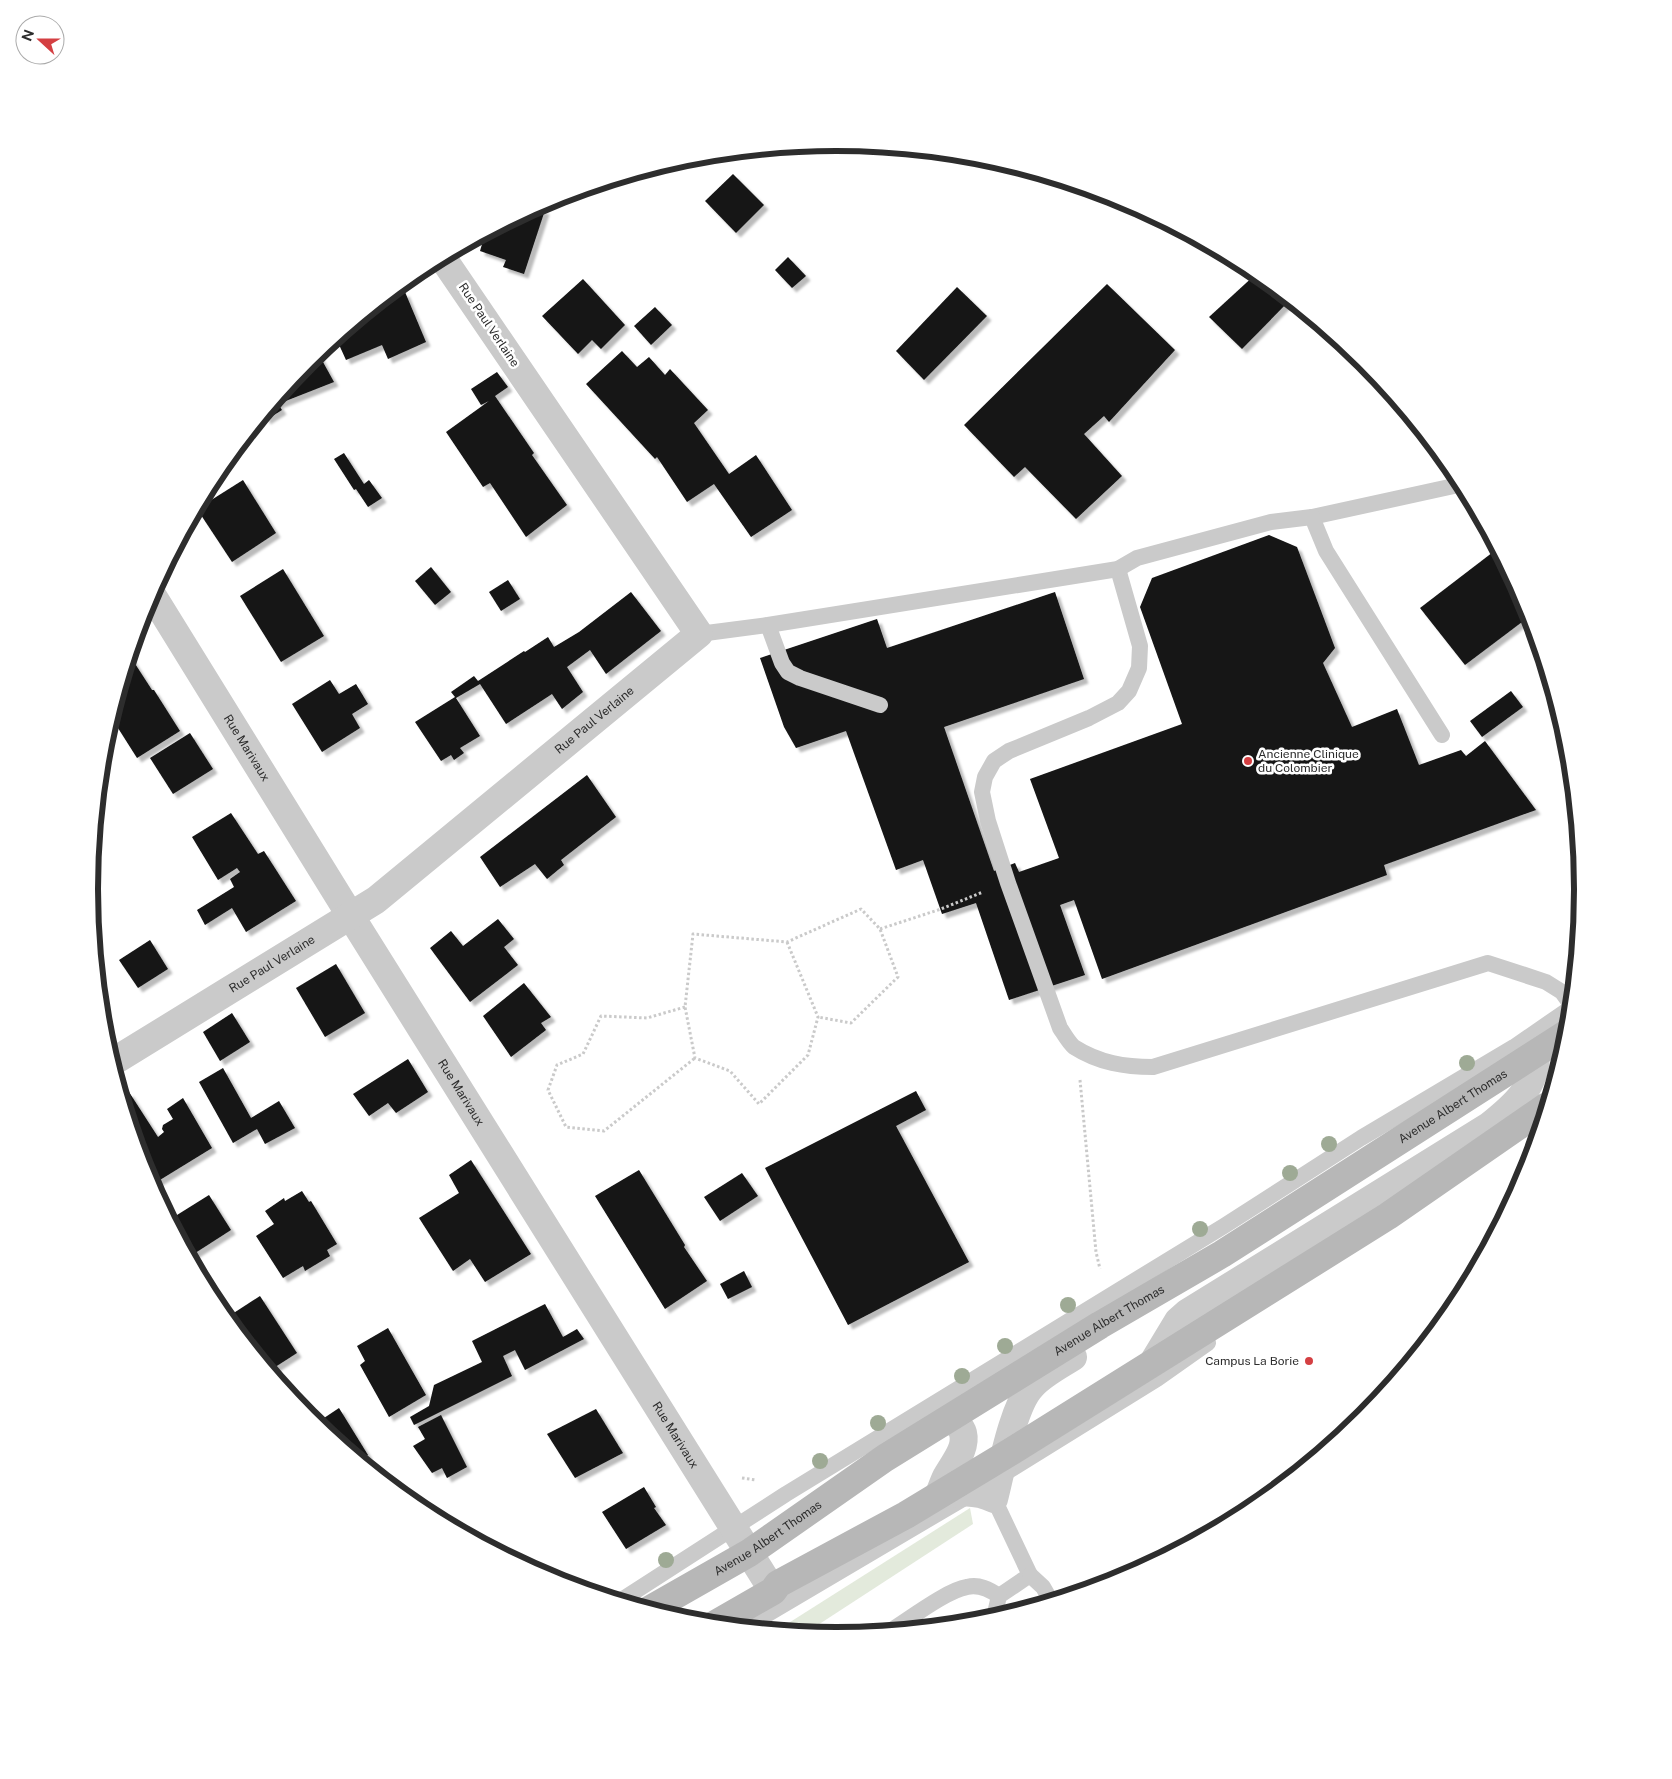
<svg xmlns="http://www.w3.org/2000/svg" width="1672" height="1779" viewBox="0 0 1672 1779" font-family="'Public Sans',sans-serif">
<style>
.green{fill:#e3eadc}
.building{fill:#141414;filter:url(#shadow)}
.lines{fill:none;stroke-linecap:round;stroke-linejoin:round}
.path{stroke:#cacaca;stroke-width:3;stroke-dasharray:2.5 2.5;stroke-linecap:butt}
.lane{stroke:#cacaca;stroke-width:16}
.street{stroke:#cacaca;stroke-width:28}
.secondary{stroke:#b7b7b7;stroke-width:28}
.tree{fill:#9eaa95}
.poi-dot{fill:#d43f42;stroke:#fff;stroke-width:2}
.labels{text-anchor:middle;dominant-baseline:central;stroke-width:5;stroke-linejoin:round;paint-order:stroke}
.street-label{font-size:12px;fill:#2d2d2d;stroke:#fff}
.poi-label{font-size:12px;fill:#2d2d2d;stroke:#fff;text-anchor:start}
.rim{fill:none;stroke:#2d2d2d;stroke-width:6}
</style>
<defs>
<filter id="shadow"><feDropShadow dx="4.5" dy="4.5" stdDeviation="1" flood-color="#0004"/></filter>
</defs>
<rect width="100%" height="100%" fill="#fff"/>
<!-- green -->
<polygon class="green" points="970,1508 973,1524 804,1634 776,1631"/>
<!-- building -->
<g class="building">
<polygon points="733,174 764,205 736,233 705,201"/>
<polygon points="535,207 545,210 524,274 503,267 506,260 480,251 485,234"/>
<polygon points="788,257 806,276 792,288 775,270"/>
<polygon points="1257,273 1290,300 1242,349 1209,317"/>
<polygon points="583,279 625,325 601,349 592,340 578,354 542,316"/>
<polygon points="1107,284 1175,350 1109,422 1104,416 1084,434 1122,476 1076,519 1025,467 1014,477 964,425"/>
<polygon points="399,286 402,293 405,292 426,342 388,359 382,345 346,360 336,338"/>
<polygon points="957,287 987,316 924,380 896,351"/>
<polygon points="655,307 672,325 651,345 634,326"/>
<polygon points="622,351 637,367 649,357 665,375 670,369 708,410 694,423 729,474 756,455 792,510 751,537 714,484 687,502 657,457 655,459 586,384"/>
<polygon points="318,353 334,382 278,404 282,410 266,420 264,415 308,361"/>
<polygon points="497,372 508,387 495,396 534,453 532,455 567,505 526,537 490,483 483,487 446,432 489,401 481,405 471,389"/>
<polygon points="344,453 364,484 369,480 382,498 368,507 356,489 354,490 334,459"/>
<polygon points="243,480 276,533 232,562 197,509"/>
<polygon points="1269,535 1297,547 1335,648 1323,663 1352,727 1397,709 1419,765 1461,750 1466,756 1485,741 1536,810 1384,865 1387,875 1102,979 1074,900 1060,905 1085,975 1009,1000 976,903 942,914 923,860 896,870 846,731 796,748 784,727 760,658 877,619 887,648 1055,592 1084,679 944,727 994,871 1015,863 1019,872 1059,858 1030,779 1182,724 1140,607 1152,578"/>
<polygon points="1497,549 1526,604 1530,616 1465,665 1420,608"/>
<polygon points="431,567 451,592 435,605 415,581"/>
<polygon points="283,569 324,636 281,662 240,596"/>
<polygon points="508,580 520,599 501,611 489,592"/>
<polygon points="631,592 661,631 606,674 590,650 567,667 583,692 562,709 552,694 506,724 480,684 456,698 480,736 460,748 464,753 454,760 451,755 441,761 415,722 455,697 451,692 474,676 478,681 524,651 525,652 548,637 554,647 579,632"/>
<polygon points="130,656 152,690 154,690 180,731 137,758 111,717"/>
<polygon points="330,680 339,694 356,684 368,704 352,714 360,728 322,752 292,704"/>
<polygon points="1511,691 1523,707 1482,737 1470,721"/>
<polygon points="190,733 213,769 173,794 150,758"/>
<polygon points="587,775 616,817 561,860 564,865 547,879 535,864 500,887 480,857"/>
<polygon points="231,813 258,854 264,851 296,901 246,932 232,908 205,925 197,910 234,887 230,879 240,872 237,868 218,880 192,837"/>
<polygon points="498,919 514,939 504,947 518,965 470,1002 430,948 451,931 463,946"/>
<polygon points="150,940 168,969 138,988 119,960"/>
<polygon points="336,964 365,1013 325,1037 296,988"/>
<polygon points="524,983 551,1017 541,1023 546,1030 511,1057 483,1016"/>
<polygon points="232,1013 250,1042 220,1061 203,1032"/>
<polygon points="408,1059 428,1092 396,1113 388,1103 369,1116 353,1094"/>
<polygon points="223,1068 251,1118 279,1101 295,1128 265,1144 257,1129 233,1143 199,1082"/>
<polygon points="916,1091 926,1110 896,1126 969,1262 848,1325 765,1168"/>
<polygon points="129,1092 158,1137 164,1132 162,1129 163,1125 173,1119 167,1109 183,1098 212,1148 155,1183 165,1200 160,1202 146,1175 145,1174 148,1172 141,1162 122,1096"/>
<polygon points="471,1160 531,1254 485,1282 470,1259 453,1271 419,1218 459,1193 449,1175"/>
<polygon points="639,1170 685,1245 684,1247 707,1281 665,1309 595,1196"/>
<polygon points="742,1173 758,1196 720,1221 704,1197"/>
<polygon points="302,1191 309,1202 311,1201 337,1244 327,1250 330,1256 305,1271 303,1266 283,1278 256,1236 274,1224 265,1211 284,1198 285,1201"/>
<polygon points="209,1195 231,1230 189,1257 169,1220"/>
<polygon points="744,1271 752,1287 728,1299 720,1284"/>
<polygon points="260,1296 297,1353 269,1371 226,1318"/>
<polygon points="545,1304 563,1337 577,1329 584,1339 525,1370 515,1350 503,1356 512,1376 414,1425 410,1417 429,1406 434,1385 482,1362 472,1341"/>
<polygon points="388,1328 426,1395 389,1417 360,1365 365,1361 357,1346"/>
<polygon points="339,1408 368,1455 365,1457 377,1475 315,1424"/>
<polygon points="596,1409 623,1453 575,1478 547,1434"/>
<polygon points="441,1415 467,1467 447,1478 442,1468 432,1473 413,1446 425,1439 418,1427"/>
<polygon points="644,1487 656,1507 654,1508 666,1525 626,1549 602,1512"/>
</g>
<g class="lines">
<!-- path -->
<g class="path">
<polyline points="880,929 941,909 983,892"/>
<polyline points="787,942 818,1017 808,1055 759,1104 730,1071 695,1058 685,1007 693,934 787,942 861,909 880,929 898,977 851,1023 818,1017"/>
<polyline points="685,1007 647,1018 601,1016 583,1054 557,1065 548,1090 566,1127 604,1131 695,1058"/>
<polyline points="1080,1080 1096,1252 1100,1269"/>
<polyline points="742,1478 756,1480"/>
<polyline points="588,1591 596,1586"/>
</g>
<!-- lane -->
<g class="lane">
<polyline points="1312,517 1463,484"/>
<path d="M1118 569 1140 646 1139 668 1129 691 1118 703 1089 718 1009 751 994 761 985 777 982 792 988 821 1008 883 1060 1028C1064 1034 1069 1043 1074 1047 1099 1063 1125 1067 1153 1067L1488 963 1546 982 1562 992 1572 1006"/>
<polyline points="768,625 782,663 788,672 800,678 880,705"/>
<polyline points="699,634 768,625 1118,569 1137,558 1271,522 1312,517 1326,551 1442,735"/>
<polyline points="997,1478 1157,1379 1208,1343"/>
<polyline points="994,1499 1030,1575 999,1596 996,1609 1000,1617"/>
<polyline points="1030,1575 1043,1587 1051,1601"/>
<polyline points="620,1601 786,1494 1224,1226 1361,1138 1514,1047 1572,1007"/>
<polyline points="744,1628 966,1497"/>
<path d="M890 1631C908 1620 947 1590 967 1587 979 1584 989 1589 999 1596"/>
</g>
<!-- street -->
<g class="street">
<path id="s1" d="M151 593 350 915 773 1591"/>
<path id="s2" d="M111 1063 376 900 699 634 442 257"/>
<path d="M1152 1364 1178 1321 1187 1313 1489 1126C1514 1106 1537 1087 1536 1052"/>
<path d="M938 1496C960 1492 974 1490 994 1499 1001 1472 1013 1405 1032 1386 1043 1374 1059 1366 1073 1357"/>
<path d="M938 1496C941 1490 943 1483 946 1477 953 1464 967 1449 963 1433 961 1426 955 1422 950 1418"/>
</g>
<!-- secondary -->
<g class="secondary">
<path id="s3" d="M649 1610 749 1553 885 1458 1100 1325 1222 1254 1569 1032"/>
<polyline points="714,1625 773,1591 778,1584 906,1515 1012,1451 1388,1216 1547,1106"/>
</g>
</g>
<!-- trees -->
<g class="tree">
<circle cx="1467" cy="1063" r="8"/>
<circle cx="1329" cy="1144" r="8"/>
<circle cx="1290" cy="1173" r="8"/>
<circle cx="1200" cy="1229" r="8"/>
<circle cx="1068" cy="1305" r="8"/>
<circle cx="1005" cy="1346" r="8"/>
<circle cx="962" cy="1376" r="8"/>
<circle cx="878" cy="1423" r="8"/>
<circle cx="820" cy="1461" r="8"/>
<circle cx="666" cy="1560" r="8"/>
</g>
<!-- markers -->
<g class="poi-dot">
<circle cx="1248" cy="761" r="5"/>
<circle cx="1309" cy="1361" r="5"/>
</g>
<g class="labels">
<!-- street labels -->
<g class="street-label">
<text transform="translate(489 325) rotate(56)">Rue Paul Verlaine</text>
<text stroke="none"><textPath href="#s2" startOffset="594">Rue Paul Verlaine</textPath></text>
<text stroke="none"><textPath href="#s1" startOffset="182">Rue Marivaux</textPath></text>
<text stroke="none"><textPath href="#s2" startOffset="189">Rue Paul Verlaine</textPath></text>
<text stroke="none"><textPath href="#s1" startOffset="588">Rue Marivaux</textPath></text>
<text stroke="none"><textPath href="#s3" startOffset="949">Avenue Albert Thomas</textPath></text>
<text stroke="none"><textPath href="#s3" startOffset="544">Avenue Albert Thomas</textPath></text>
<text stroke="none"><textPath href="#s1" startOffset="992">Rue Marivaux</textPath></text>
<text stroke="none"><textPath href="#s3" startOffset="139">Avenue Albert Thomas</textPath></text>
</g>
<!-- poi labels -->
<g class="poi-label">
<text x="1258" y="754">Ancienne Clinique<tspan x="1258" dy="14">du Colombier</tspan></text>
<text x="1299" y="1361" text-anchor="end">Campus La Borie</text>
</g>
</g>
<!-- crop -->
<path d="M0 0H1672V1779H0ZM98 889a738 738 0 1 1 1476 0a738 738 0 1 1-1476 0Z" fill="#fff" fill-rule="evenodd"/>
<path class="rim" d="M98 889a738 738 0 1 1 1476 0a738 738 0 1 1-1476 0Z"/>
<!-- north arrow -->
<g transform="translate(40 40) rotate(291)"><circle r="24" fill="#ffffff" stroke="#ababab"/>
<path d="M0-4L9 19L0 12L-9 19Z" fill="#d43f42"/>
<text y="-8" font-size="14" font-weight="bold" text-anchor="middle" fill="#2d2d2d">N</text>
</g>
</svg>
